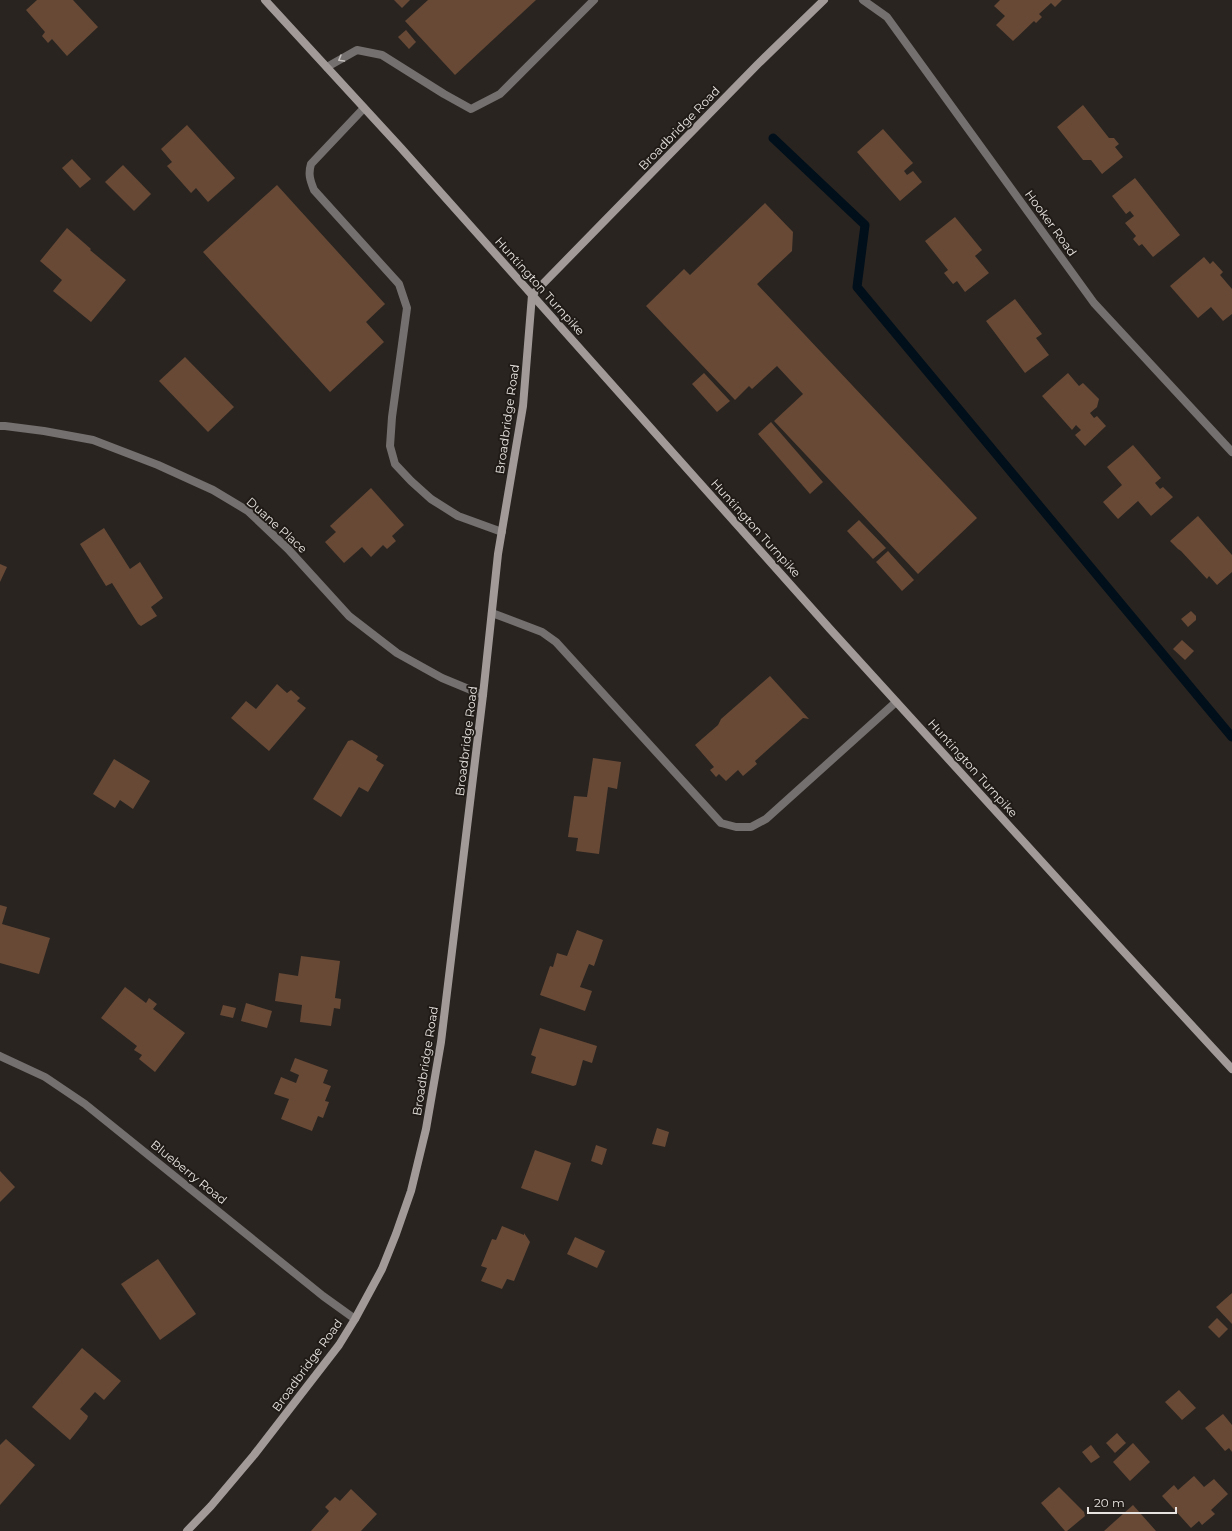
<svg xmlns="http://www.w3.org/2000/svg" width="1232" height="1531" viewBox="0 0 1232 1531" font-family="Montserrat,sans-serif">
<style>
.lines{fill:none;stroke-linecap:round;stroke-linejoin:round}
.stream{stroke:#000f1a;stroke-width:9}
.building{fill:#674936}
.lane{stroke:#74706f;stroke-width:8}
.street{stroke:#74706f;stroke-width:8}
.secondary{stroke:#a19a99;stroke-width:8}
.oneway{stroke:#c4c0be}
.labels{text-anchor:middle;dominant-baseline:central;stroke-width:4;stroke-linejoin:round;paint-order:stroke}
.street-label{font-size:12px;fill:#e7e3e0;stroke:#201b16}
</style>
<rect width="100%" height="100%" fill="#292420"/>
<g class="lines">
<!-- stream -->
<polyline class="stream" points="773,138 865,225 857,287 1232,737"/>
</g>
<!-- building -->
<g class="building">
<polygon points="37,0 73,0 98,27 67,56 52,39 48,43 42,36 45,32 26,10"/>
<polygon points="394,0 410,0 402,8"/>
<polygon points="428,0 536,0 455,75 405,21"/>
<polygon points="1000,0 1062,0 1055,7 1051,3 1039,14 1042,17 1036,23 1034,21 1013,41 996,25 1005,16 994,6"/>
<polygon points="406,30 416,42 409,49 398,37"/>
<polygon points="1083,105 1109,138 1114,138 1119,144 1115,147 1123,157 1102,174 1091,160 1083,160 1057,127"/>
<polygon points="187,125 235,178 208,202 196,188 191,193 167,166 172,162 161,149"/>
<polygon points="883,129 913,163 904,171 907,175 913,171 922,182 900,201 857,152"/>
<polygon points="72,159 91,179 80,188 62,168"/>
<polygon points="123,165 151,194 134,211 105,182"/>
<polygon points="1135,178 1180,235 1153,257 1142,244 1139,246 1133,239 1136,236 1125,223 1134,216 1130,211 1126,214 1112,196"/>
<polygon points="277,185 385,304 366,322 384,342 330,392 203,252"/>
<polygon points="765,203 793,232 792,251 757,284 977,518 918,574 774,421 803,394 777,366 752,389 749,386 735,400 646,306 684,269 690,275"/>
<polygon points="955,217 982,250 975,256 989,273 965,292 957,281 953,284 944,273 948,270 925,241"/>
<polygon points="67,228 91,249 90,250 126,280 91,322 53,291 62,280 40,261"/>
<polygon points="1204,257 1210,264 1213,261 1223,272 1220,275 1232,289 1232,314 1223,321 1211,307 1198,318 1170,286"/>
<polygon points="1015,299 1042,334 1036,338 1049,355 1025,373 986,321"/>
<polygon points="185,357 234,407 208,432 159,381"/>
<polygon points="704,373 730,401 717,412 692,384"/>
<polygon points="1068,373 1079,386 1083,383 1099,399 1097,407 1090,413 1094,418 1097,416 1106,426 1085,446 1075,435 1081,430 1076,425 1072,430 1042,396"/>
<polygon points="771,422 823,482 810,494 758,434"/>
<polygon points="1133,445 1161,478 1155,483 1160,489 1163,487 1173,497 1151,516 1138,501 1118,519 1103,502 1122,485 1107,467"/>
<polygon points="371,488 404,525 392,536 396,541 387,549 383,545 371,557 362,547 344,563 325,542 336,532 330,526"/>
<polygon points="1198,516 1232,555 1232,572 1217,585 1209,576 1207,579 1181,551 1178,549 1170,541"/>
<polygon points="859,520 886,548 873,559 847,531"/>
<polygon points="104,528 130,569 140,562 163,598 151,607 157,616 141,626 138,624 112,583 106,586 80,544"/>
<polygon points="888,551 914,580 902,591 876,562"/>
<polygon points="0,564 7,567 0,582"/>
<polygon points="1191,611 1196,616 1196,620 1188,627 1181,619"/>
<polygon points="1182,640 1194,651 1185,660 1173,649"/>
<polygon points="770,676 809,719 803,718 755,761 757,764 743,776 738,770 726,781 719,774 716,777 710,770 714,767 695,745 718,725 721,719"/>
<polygon points="277,684 287,693 291,690 300,698 297,701 306,708 269,751 231,718 246,701 256,709"/>
<polygon points="352,740 378,756 376,760 384,765 368,792 359,787 341,817 313,799 348,741"/>
<polygon points="593,758 621,762 617,789 608,787 599,854 576,851 578,838 568,837 574,796 587,797"/>
<polygon points="114,759 150,781 133,809 120,800 115,808 93,794"/>
<polygon points="0,905 7,907 2,924 50,938 39,974 0,963"/>
<polygon points="577,930 603,940 594,966 589,964 580,987 592,991 585,1011 540,995 550,966 553,967 557,953 567,956"/>
<polygon points="301,956 340,961 335,998 341,999 340,1009 334,1008 331,1026 300,1022 302,1005 275,1001 279,973 298,976"/>
<polygon points="125,987 146,1003 149,998 157,1004 153,1009 185,1033 155,1072 139,1059 142,1055 134,1050 137,1046 101,1018"/>
<polygon points="246,1003 272,1011 267,1028 241,1021"/>
<polygon points="223,1005 236,1008 233,1018 220,1015"/>
<polygon points="540,1028 597,1046 592,1063 583,1060 576,1085 573,1086 531,1073 536,1057 531,1055"/>
<polygon points="295,1058 328,1070 323,1083 331,1086 325,1101 329,1102 323,1118 318,1116 312,1131 281,1119 289,1099 274,1094 281,1077 296,1083 299,1075 290,1071"/>
<polygon points="657,1128 669,1132 665,1147 652,1144"/>
<polygon points="596,1145 607,1149 602,1165 591,1161"/>
<polygon points="535,1150 571,1163 558,1201 521,1188"/>
<polygon points="0,1171 15,1187 0,1202"/>
<polygon points="502,1226 524,1235 524,1233 530,1242 514,1281 507,1279 502,1289 481,1281 487,1268 481,1266 492,1239 496,1240"/>
<polygon points="575,1237 605,1251 597,1268 567,1254"/>
<polygon points="158,1259 196,1314 160,1340 121,1284"/>
<polygon points="1232,1293 1232,1324 1216,1307"/>
<polygon points="1217,1318 1228,1329 1219,1338 1208,1327"/>
<polygon points="82,1348 121,1381 104,1400 95,1392 80,1409 88,1416 87,1419 70,1440 32,1407"/>
<polygon points="1179,1390 1196,1408 1182,1420 1165,1402"/>
<polygon points="1223,1414 1232,1425 1232,1452 1229,1448 1225,1451 1205,1428"/>
<polygon points="1117,1433 1126,1443 1115,1453 1106,1443"/>
<polygon points="6,1439 35,1465 0,1505 0,1445"/>
<polygon points="1133,1443 1150,1462 1130,1481 1113,1462"/>
<polygon points="1091,1445 1100,1457 1091,1463 1082,1452"/>
<polygon points="1194,1476 1204,1487 1214,1479 1228,1494 1211,1510 1215,1514 1202,1525 1199,1521 1191,1528 1162,1496 1174,1485 1178,1490"/>
<polygon points="1059,1487 1084,1512 1085,1516 1067,1531 1065,1531 1041,1503"/>
<polygon points="351,1489 377,1514 361,1531 311,1531 329,1511 325,1507 335,1497 340,1501"/>
<polygon points="1133,1505 1156,1531 1104,1531"/>
</g>
<g class="lines">
<!-- lane -->
<g class="lane">
<polyline points="327,67 357,50 382,55 444,94 471,109 500,94 594,0"/>
<path d="M364 108 311 164C308 174 310 180 314 190L399 284 407 308 392 417 390 446 395 464 411 481 431 499 458 516 502 532"/>
<polyline points="492,613 542,632 556,642 721,823 736,827 751,827 766,819 896,702"/>
</g>
<!-- street -->
<g class="street">
<polyline points="863,0 887,17 1094,303 1232,452"/>
<polyline points="0,426 5,426 44,431 93,440 158,465 213,490 248,511 288,549 349,616 397,653 442,678 483,695"/>
<polyline points="0,1056 45,1077 85,1104 323,1296 355,1319"/>
</g>
<!-- secondary -->
<g class="secondary">
<polyline points="265,0 401,148 830,629 1113,940 1232,1069"/>
<polyline points="187,1531 211,1506 254,1455 339,1345 355,1319 382,1269 396,1234 411,1191 426,1129 441,1042 483,695 498,554 523,406 532,295 758,64 824,0"/>
</g>
</g>
<!-- one-way arrows -->
<defs><path id="oneway-chevron" d="M-2-3.5L2.5 0L-2 3.5" fill="none" stroke-width="1.6" stroke-linecap="round" stroke-linejoin="round"/></defs>
<use class="oneway" href="#oneway-chevron" transform="translate(341 59) rotate(150)"/>
<g class="labels">
<!-- street labels -->
<g class="street-label">
<text transform="translate(679 128) rotate(-46)">Broadbridge Road</text>
<text transform="translate(1051 223) rotate(54)">Hooker Road</text>
<text transform="translate(540 286) rotate(48)">Huntington Turnpike</text>
<text transform="translate(507 419) rotate(-82)">Broadbridge Road</text>
<text transform="translate(277 525) rotate(42)">Duane Place</text>
<text transform="translate(756 528) rotate(48)">Huntington Turnpike</text>
<text transform="translate(466 741) rotate(-83)">Broadbridge Road</text>
<text transform="translate(973 768) rotate(48)">Huntington Turnpike</text>
<text transform="translate(425 1061) rotate(-81)">Broadbridge Road</text>
<text transform="translate(189 1172) rotate(39)">Blueberry Road</text>
<text transform="translate(307 1365) rotate(-54)">Broadbridge Road</text>
</g>
</g>
<!-- scale -->
<path d="M1088 1507v6h88v-6" fill="none" stroke="#e7e3e0" stroke-width="2"/>
<text x="1094" y="1507" font-size="12" fill="#e7e3e0" stroke="#201b16" stroke-width="3" paint-order="stroke">20 m</text>
</svg>
